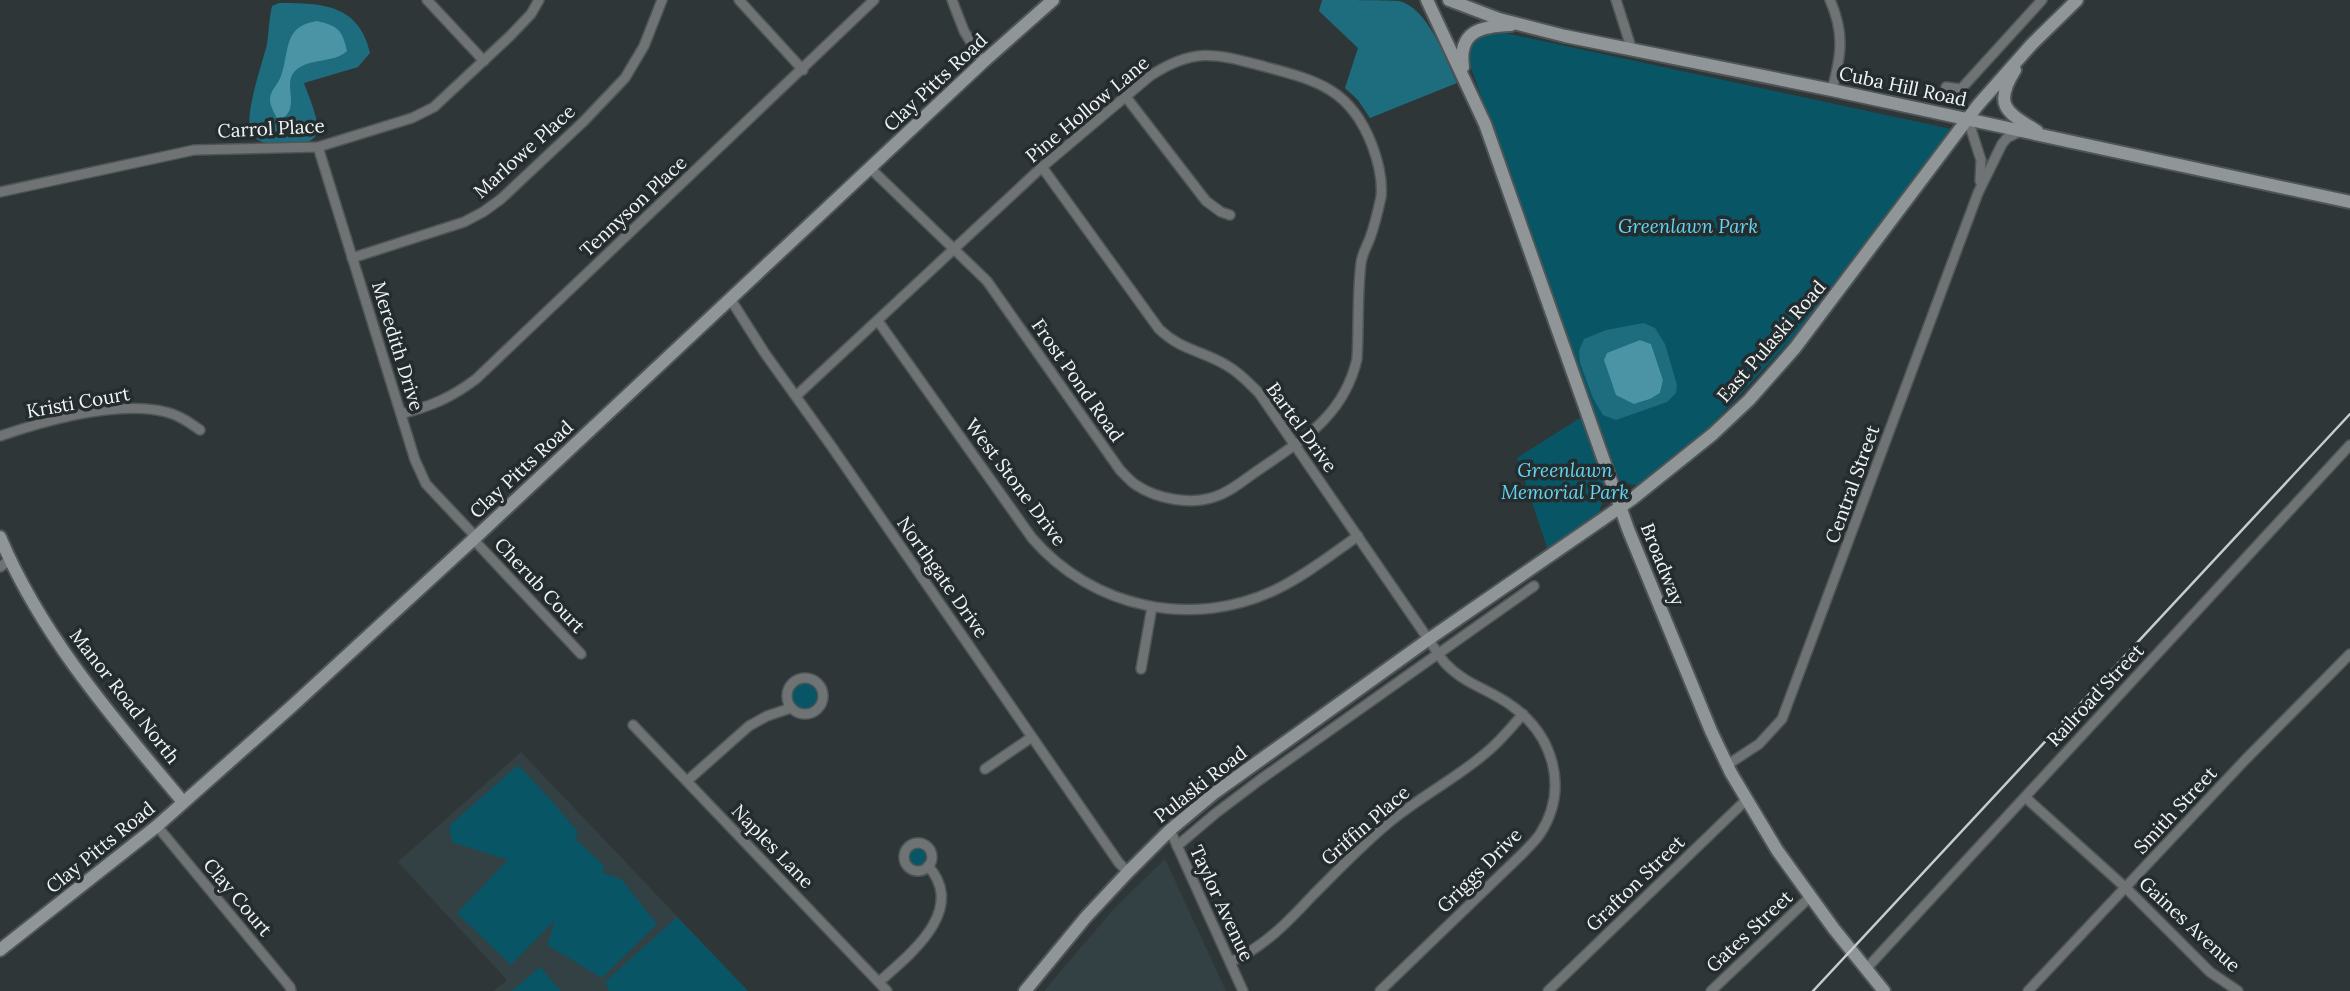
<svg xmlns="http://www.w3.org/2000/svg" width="2350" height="991" viewBox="0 0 2350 991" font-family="Lora,serif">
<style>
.built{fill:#334145}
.green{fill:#085565}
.forest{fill:#1e6d7f;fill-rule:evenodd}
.water{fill:#4a94a6}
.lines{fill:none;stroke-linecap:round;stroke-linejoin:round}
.street-casing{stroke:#4e5557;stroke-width:12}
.secondary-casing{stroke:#4e5557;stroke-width:16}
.street{stroke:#6f7374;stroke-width:9}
.secondary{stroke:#909597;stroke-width:12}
.rail{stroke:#c7ccce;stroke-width:2.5}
.labels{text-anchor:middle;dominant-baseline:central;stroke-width:7;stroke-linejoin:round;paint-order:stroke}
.street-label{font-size:19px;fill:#f1f5f7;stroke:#252c2e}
.park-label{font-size:19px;font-style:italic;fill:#64d4f0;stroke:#252c2e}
</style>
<rect width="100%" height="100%" fill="#2f3638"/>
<!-- built -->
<g class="built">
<polygon points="521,752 748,991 494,991 507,980 398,862"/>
<polygon points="1165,859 1226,991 1044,991 1112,911"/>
</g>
<!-- green -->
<g class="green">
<polygon points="1491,30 1951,129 1792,339 1709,428 1639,486 1620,482 1467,57 1472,38"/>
<polygon points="1583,416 1607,486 1597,519 1549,553 1517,458"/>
<circle cx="805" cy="696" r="15"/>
<polygon points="518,765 550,799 579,833 574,837 605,867 601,872 621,879 657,924 602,978 547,945 555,920 511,965 457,913 508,860 452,842 449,826"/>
<circle cx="919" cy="857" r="11"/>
<polygon points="677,917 748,991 609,991 605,982"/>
<polygon points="540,967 561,991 512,991"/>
</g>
<!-- forest -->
<g class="forest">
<path d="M1322 0C1341 0 1382 0 1399 1 1428 8 1445 58 1457 83L1370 118 1358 100 1345 88 1358 48 1319 11Z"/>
<path d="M279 3C322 3 359 4 370 53L358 67 304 83C308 95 322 125 316 135 309 150 260 148 252 135 242 119 263 62 267 44 269 31 269 19 272 6Z"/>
<path d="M1644 323 1655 328 1665 344 1677 385 1676 393 1667 402 1616 420 1603 415 1593 398 1580 363 1579 351 1584 339 1606 330ZM1640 340 1651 344 1663 380 1660 393 1650 399 1634 404 1632 401 1624 347Z"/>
</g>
<!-- water -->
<g class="water">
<path d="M317 21C338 26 342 29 347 51 333 64 310 57 295 71 285 81 294 97 290 109 288 115 283 118 279 122 276 116 271 108 270 101 269 91 278 85 281 76 290 50 283 26 317 21Z"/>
<polygon points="1640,340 1651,344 1663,380 1660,393 1650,399 1634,404 1616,395 1604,360 1607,353"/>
</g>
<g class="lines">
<defs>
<g id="street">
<polyline points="427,0 484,61"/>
<polyline points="739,0 803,70"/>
<polyline points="952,0 964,31 983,62"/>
<polyline points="1616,0 1632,50"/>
<path d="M1830 0C1845 34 1841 56 1832 90"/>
<polyline points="1946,87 1961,89 2042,0"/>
<polyline points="1126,97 1206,201 1221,212 1230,215"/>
<polyline points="1968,120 1981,160 1980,181"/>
<polyline points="318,147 415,460 426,484 476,537"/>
<path d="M1042 167 1159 329C1182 351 1201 350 1226 365 1239 372 1249 383 1259 393L1444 662C1466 686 1488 688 1512 706 1554 736 1569 789 1540 834 1535 841 1528 848 1522 854L1380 991"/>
<polyline points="0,192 194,150 318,147 412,118 434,107 510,36 531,14 539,0"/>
<polyline points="352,258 464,222 483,212 501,199 583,122 625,78 644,46 662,0"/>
<polyline points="731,300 764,352 832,447 1119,863 1128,872"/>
<path d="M878 321 1032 538C1092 608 1193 630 1277 589 1306 575 1332 554 1358 536"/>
<path d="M796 396 1042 167 1150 76C1195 46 1217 54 1266 67 1319 81 1351 90 1372 145 1378 161 1383 179 1381 197 1378 211 1375 224 1370 238 1367 246 1362 254 1361 263 1357 295 1359 327 1357 359 1344 415 1305 438 1260 469 1246 478 1231 492 1214 497 1190 505 1157 499 1136 485 1130 481 1125 475 1120 470L987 281 870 168"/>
<path d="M401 414C431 406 451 398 476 379L874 0"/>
<path d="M0 436C47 420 117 400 166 412 179 415 190 423 200 430"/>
<polyline points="473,539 581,654"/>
<polyline points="0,567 10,560"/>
<polyline points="1141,669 1152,607"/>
<circle cx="805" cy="696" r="18"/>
<polyline points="633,725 887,991"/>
<polyline points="1727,765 1759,744 1782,719 1978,193 2002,144 2007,138 2021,131"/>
<polyline points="985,769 1032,737"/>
<polyline points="687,781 749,726 767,716 791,708"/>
<polyline points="2025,797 2126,888 2210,972 2238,991"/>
<polyline points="157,826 290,987 291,991"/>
<polyline points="1170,830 1243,991"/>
<circle cx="918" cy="857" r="14"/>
<polyline points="1177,846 1216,813 1261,779 1534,586"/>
<path d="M1230 962C1264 947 1288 922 1313 895 1337 871 1360 847 1386 825 1416 799 1452 781 1482 756 1498 744 1510 729 1523 714"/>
<polyline points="1866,969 2350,445"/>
<path d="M879 982C909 955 968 910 928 866"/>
<polyline points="1548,991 1746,800"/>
<polyline points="1711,991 1810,897"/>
<polyline points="2028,991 2246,759 2350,654"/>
</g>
<g id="secondary">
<polyline points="1427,0 1485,124 1628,529 1711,731 1731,773 1777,850 1834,929 1884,991"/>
<polyline points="1449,0 1499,19 1565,36 1832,90 2350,202"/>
<path d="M1463 67C1458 31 1481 26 1511 25"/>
<path d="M2015 70C1992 106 2008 113 2037 131"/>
<path d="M0 537C42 637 114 719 183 802"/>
<polyline points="0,950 157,826 291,707 476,537 983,62 1053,0"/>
<polyline points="1025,991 1086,917 1128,872 1170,830 1213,794 1429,639 1632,499 1713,434 1749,400 1795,348 1978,105 2032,44 2077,0"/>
</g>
</defs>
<!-- street casing -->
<use href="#street" class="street-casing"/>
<!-- secondary casing -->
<use href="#secondary" class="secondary-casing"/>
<!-- street -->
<use href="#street" class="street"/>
<!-- secondary -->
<use href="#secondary" class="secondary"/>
<!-- rail -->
<polyline class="rail" points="1813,991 2350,414"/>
</g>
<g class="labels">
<!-- street labels -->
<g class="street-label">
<text transform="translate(935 82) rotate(-43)">Clay Pitts Road</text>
<text transform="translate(1903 86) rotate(12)">Cuba Hill Road</text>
<text transform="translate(1087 109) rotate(-40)">Pine Hollow Lane</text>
<text transform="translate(271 128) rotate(-3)">Carrol Place</text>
<text transform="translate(524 151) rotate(-42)">Marlowe Place</text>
<text transform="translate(633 206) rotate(-43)">Tennyson Place</text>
<text transform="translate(1771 341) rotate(-49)">East Pulaski Road</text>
<text transform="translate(398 346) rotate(73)">Meredith Drive</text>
<text transform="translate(1078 380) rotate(55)">Frost Pond Road</text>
<text transform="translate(78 402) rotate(-10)">Kristi Court</text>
<text transform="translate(1302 427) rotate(54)">Bartel Drive</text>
<text transform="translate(521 469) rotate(-43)">Clay Pitts Road</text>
<text transform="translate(1016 482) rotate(53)">West Stone Drive</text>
<text transform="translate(1852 484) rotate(-70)">Central Street</text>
<text transform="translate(1663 564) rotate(68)">Broadway</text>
<text transform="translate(943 577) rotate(55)">Northgate Drive</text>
<text transform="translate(540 585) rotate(47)">Cherub Court</text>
<text transform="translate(2095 695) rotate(-47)">Railroad Street</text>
<text transform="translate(125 696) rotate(52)">Manor Road North</text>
<text transform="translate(1200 784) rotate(-38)">Pulaski Road</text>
<text transform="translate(2175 810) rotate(-47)">Smith Street</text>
<text transform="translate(1365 825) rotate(-41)">Griffin Place</text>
<text transform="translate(773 846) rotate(46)">Naples Lane</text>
<text transform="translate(100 847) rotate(-39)">Clay Pitts Road</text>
<text transform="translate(1479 870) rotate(-45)">Griggs Drive</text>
<text transform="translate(1635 883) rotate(-44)">Grafton Street</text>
<text transform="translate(238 897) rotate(50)">Clay Court</text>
<text transform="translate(1222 903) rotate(65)">Taylor Avenue</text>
<text transform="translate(2190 924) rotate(43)">Gaines Avenue</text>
<text transform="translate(1749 931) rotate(-43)">Gates Street</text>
</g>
<!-- park labels -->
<g class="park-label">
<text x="1688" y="226">Greenlawn Park</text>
<text x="1565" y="470">Greenlawn<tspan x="1565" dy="22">Memorial Park</tspan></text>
</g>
</g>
</svg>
